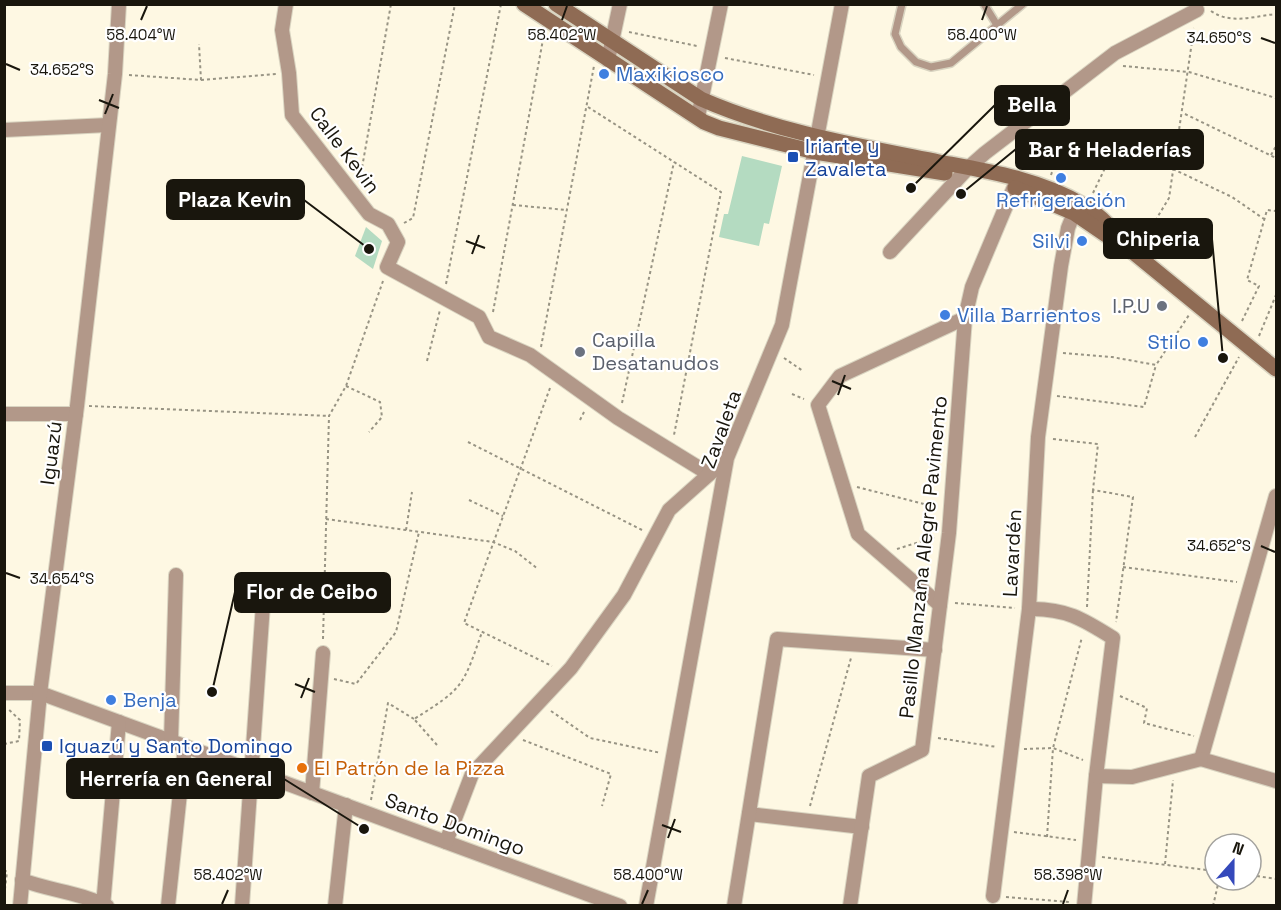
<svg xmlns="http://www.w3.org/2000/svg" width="1281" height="910" viewBox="0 0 1281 910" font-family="'Space Grotesk',sans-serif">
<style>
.green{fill:#b4dbc1}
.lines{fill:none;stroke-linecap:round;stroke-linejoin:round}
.service-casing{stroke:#d9d4c1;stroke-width:10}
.minor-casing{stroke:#d9d4c1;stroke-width:16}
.secondary-casing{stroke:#d9d4c1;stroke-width:18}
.path{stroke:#989484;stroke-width:2;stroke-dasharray:3 3;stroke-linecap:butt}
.service{stroke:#b29889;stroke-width:7}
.minor{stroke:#b29889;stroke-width:14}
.secondary{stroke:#8f6b54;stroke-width:15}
.ticks{fill:none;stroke:#19160d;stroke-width:2}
.shop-dot{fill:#3f7fe0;stroke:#fff;stroke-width:2}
.transit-dot{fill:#1a4fb4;stroke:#fff;stroke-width:2}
.worship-dot{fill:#6b7280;stroke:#fff;stroke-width:2}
.food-dot{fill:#e8710a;stroke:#fff;stroke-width:2}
.labels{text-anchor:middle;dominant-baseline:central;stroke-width:4.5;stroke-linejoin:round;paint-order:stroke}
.shop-label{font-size:20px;fill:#366cbe;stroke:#fff;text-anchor:start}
.transit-label{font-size:20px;fill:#164399;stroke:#fff;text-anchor:start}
.street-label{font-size:20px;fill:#19160d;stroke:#fff}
.worship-label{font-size:20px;fill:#5b616d;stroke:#fff;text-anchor:end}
.food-label{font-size:20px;fill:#c56008;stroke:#fff;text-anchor:start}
.ticks-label{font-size:15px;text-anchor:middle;fill:#19160d;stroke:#fff;stroke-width:4.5;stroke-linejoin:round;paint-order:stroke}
.leader{fill:none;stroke:#19160d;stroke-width:2}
.callout-dot{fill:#19160d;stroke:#fff;stroke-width:2}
.callout{fill:#19160d;stroke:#19160d;stroke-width:2}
.callout-label{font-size:21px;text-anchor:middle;font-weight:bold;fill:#fff}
</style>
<rect width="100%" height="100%" fill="#fef8e3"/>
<!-- green -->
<g class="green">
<polygon points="742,156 782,166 769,224 764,223 759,246 719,237 724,214 728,214"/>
<polygon points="366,227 382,241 373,269 355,256"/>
</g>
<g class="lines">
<defs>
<g id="service">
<polyline points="902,4 895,34 901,47 916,62 931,67 951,63 1023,4"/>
<polyline points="984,4 997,25"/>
</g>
<g id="minor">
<polyline points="286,4 282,30 289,73 292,115 369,214 388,224 398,242 387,267 479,317 489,337 530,355 618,418 709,474"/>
<polyline points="608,60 620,4"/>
<polyline points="698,117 721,4"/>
<polyline points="4,130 108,125"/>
<polyline points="890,252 968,168 985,153 1115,53 1197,10"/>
<polyline points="4,414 76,414"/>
<polyline points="1276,496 1201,759 1276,781"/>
<polyline points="940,605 858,534 818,405 840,376 965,318"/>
<path d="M1029 609C1065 608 1083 619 1113 638L1096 776 1084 906"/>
<polyline points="4,693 40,693 620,906"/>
<polyline points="171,741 176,575"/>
<polyline points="1096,776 1132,777 1201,759"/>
<polyline points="312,793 323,653"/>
<polyline points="749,814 862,827"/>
<polyline points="446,842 472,774 571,668 624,595 669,510 715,469"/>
<path d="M22 880C51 891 79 892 107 906"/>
<polyline points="993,896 1029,609 1038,437 1061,266 1068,228 1074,213"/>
<polyline points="20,906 40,693 77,406 115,74 119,4"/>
<polyline points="103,906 119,722"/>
<polyline points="168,906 185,746"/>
<polyline points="242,906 264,590"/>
<polyline points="335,906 346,805"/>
<polyline points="646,906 727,458 782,325 842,4"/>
<polyline points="734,906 777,639 935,650"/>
<polyline points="850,906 869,776 922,750 949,533 965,318 972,287 1014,187"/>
</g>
<g id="secondary">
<polyline points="524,4 704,122 719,128 815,152 945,173"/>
<path d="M556 4 701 99C776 132 859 146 939 162 987 171 1039 179 1083 205 1101 215 1115 232 1128 248L1276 369"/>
<polyline points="1015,188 1074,213 1118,243"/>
</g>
</defs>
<!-- service casing -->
<use href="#service" class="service-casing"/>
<!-- minor casing -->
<use href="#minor" class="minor-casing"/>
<!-- secondary casing -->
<use href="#secondary" class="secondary-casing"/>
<!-- path -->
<g class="path">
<path d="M1211 11C1231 25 1254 16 1276 14"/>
<polyline points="629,32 697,46"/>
<polyline points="725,58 814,75"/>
<polyline points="1123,66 1189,72 1276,98"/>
<polyline points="129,75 201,80 199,44"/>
<polyline points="201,80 276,74"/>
<polyline points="588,107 721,192 674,435"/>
<polyline points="1185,114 1276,158"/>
<polyline points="1271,155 1276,146"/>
<polyline points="1173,169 1232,197 1264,219"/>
<polyline points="1051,175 1064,138"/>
<polyline points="360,179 391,4"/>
<polyline points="1093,193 1106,166 1104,157 1109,143"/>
<polyline points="513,205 567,210"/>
<polyline points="404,223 413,218 455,4"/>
<polyline points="1143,241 1169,198 1194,28"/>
<polyline points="1275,268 1276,268"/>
<polyline points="446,284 501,4"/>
<polyline points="493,312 544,34"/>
<polyline points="1242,321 1259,286 1247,280 1267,210 1276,211"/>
<polyline points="1259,336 1276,295"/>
<polyline points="541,347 594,66"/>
<polyline points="1063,353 1112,357 1156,365 1189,315"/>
<polyline points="784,358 803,371"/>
<polyline points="427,361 440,310"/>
<polyline points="346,386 380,402 382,417 369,432"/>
<polyline points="550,388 464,623 552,666"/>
<polyline points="792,394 804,399"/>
<polyline points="1057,396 1144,407 1156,365"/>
<polyline points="622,403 674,162"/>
<polyline points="89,406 329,416"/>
<polyline points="580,420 585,410"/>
<polyline points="1195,437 1239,357"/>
<polyline points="1053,439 1098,444 1093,490 1133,497 1116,622"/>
<polyline points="468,442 642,530"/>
<polyline points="857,487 936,507"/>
<polyline points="469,500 503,516"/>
<polyline points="326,519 493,542 515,551 538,569"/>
<polyline points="406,530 412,492"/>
<polyline points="897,549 935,537"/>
<polyline points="1123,567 1237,582"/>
<polyline points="955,603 1015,608"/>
<polyline points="1087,607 1093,490"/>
<polyline points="323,639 329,416 346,386 383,281"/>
<polyline points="334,679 356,684 396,632 419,532"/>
<polyline points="1120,696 1147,708 1144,723 1194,736"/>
<polyline points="551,711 590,738 661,753"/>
<polyline points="938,738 997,747"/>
<polyline points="523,740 611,774 602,806"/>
<polyline points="4,744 19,741 20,720 7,708"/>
<path d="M437 745 414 719C464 688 463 686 482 632"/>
<polyline points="1024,749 1053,748 1082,637"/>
<polyline points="371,800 388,703 414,719"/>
<polyline points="810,806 851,658"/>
<polyline points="1014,832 1076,840"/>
<polyline points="1047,837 1053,748 1083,760"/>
<polyline points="1102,857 1215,871"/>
<polyline points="1165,864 1173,780"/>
<polyline points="4,870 7,872 4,897"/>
<polyline points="1251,875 1276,879"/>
<polyline points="1006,897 1069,902"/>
<polyline points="1213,906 1219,880"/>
</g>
<!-- service -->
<use href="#service" class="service"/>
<!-- minor -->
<use href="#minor" class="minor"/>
<!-- secondary -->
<use href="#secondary" class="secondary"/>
</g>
<!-- ticks -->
<path class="ticks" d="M141 20 147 6M562 20 567 6M982 20 987 6M1261 38 1275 43M6 64 20 70M99 100 119 108M105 114 113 94M466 241 485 248M472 254 479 235M832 381 851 389M838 395 845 375M1261 546 1275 552M6 573 20 578M295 684 315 692M301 698 309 678M662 825 681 832M668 838 675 819M222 904 228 890M642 904 648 890M1063 904 1068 890"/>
<!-- markers -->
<g class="shop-dot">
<circle cx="604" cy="74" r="6"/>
<circle cx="1061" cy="178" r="6"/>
<circle cx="1082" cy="241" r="6"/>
<circle cx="945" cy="315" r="6"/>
<circle cx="1203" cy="342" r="6"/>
<circle cx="111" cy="700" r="6"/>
</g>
<g class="transit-dot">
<rect x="787" y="151" width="12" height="12" rx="3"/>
<rect x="41" y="740" width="12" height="12" rx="3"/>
</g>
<g class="worship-dot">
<circle cx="1162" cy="306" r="6"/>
<circle cx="580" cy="352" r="6"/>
</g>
<circle class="food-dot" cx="302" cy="768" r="6"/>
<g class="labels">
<!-- shop labels -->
<g class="shop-label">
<text x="616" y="74">Maxikiosco</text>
<text x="1061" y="200" text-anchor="middle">Refrigeración</text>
<text x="1070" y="241" text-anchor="end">Silvi</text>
<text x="957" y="315">Villa Barrientos</text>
<text x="1191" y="342" text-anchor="end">Stilo</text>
<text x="123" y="700">Benja</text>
</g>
<!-- transit labels -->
<g class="transit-label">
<text x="805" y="146">Iriarte y<tspan x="805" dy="23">Zavaleta</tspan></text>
<text x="59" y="746">Iguazú y Santo Domingo</text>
</g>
<!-- street labels -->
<g class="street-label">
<text transform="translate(345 150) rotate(53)">Calle Kevin</text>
<text transform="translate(721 429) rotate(-70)">Zavaleta</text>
<text transform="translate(51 453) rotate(-83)">Iguazú</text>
<text transform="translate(1012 553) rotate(-87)">Lavardén</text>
<text transform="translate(923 557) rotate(-84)">Pasillo Manzana Alegre Pavimento</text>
<text transform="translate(455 824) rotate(20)">Santo Domingo</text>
</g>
<!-- worship labels -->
<g class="worship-label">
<text x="1150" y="306">I.P.U</text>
<text x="592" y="340" text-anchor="start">Capilla<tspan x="592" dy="23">Desatanudos</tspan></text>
</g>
<!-- food labels -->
<g class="food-label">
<text x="314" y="768">El Patrón de la Pizza</text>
</g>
</g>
<g class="ticks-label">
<text x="141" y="40">58.404°W</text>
<text x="562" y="40">58.402°W</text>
<text x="982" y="40">58.400°W</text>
<text x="1219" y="43">34.650°S</text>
<text x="62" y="75">34.652°S</text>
<text x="1219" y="551">34.652°S</text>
<text x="62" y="584">34.654°S</text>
<text x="228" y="880">58.402°W</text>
<text x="648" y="880">58.400°W</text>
<text x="1068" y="880">58.398°W</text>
</g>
<!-- callouts -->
<path class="leader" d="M911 188L995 105M961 194L1016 149M369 249L304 200M1223 358L1212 239M212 692L235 592M364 829L284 779"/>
<g class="callout-dot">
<circle cx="911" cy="188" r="6"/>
<circle cx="961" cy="194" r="6"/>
<circle cx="369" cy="249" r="6"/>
<circle cx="1223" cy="358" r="6"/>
<circle cx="212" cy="692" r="6"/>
<circle cx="364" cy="829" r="6"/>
</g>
<g class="callout">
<rect x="995" y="86" width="74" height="39" rx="6"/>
<rect x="1016" y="130" width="187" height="39" rx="6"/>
<rect x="167" y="180" width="137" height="39" rx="6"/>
<rect x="1104" y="219" width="108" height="39" rx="6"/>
<rect x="235" y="573" width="155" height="39" rx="6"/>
<rect x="67" y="759" width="217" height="39" rx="6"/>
</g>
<g class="callout-label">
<text x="1032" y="112">Bella</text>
<text x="1110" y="157">Bar &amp; Heladerías</text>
<text x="235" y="207">Plaza Kevin</text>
<text x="1158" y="246">Chiperia</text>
<text x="312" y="599">Flor de Ceibo</text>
<text x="176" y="786">Herrería en General</text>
</g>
<!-- border -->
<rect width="1281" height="910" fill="none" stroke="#19160d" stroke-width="12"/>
<!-- north arrow -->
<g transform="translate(1233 862) rotate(21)"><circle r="28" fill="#ffffff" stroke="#a3a29e" stroke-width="1.5"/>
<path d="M0-4.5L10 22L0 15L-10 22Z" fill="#3549bb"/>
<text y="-9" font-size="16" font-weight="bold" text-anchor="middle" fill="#19160d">N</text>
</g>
</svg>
